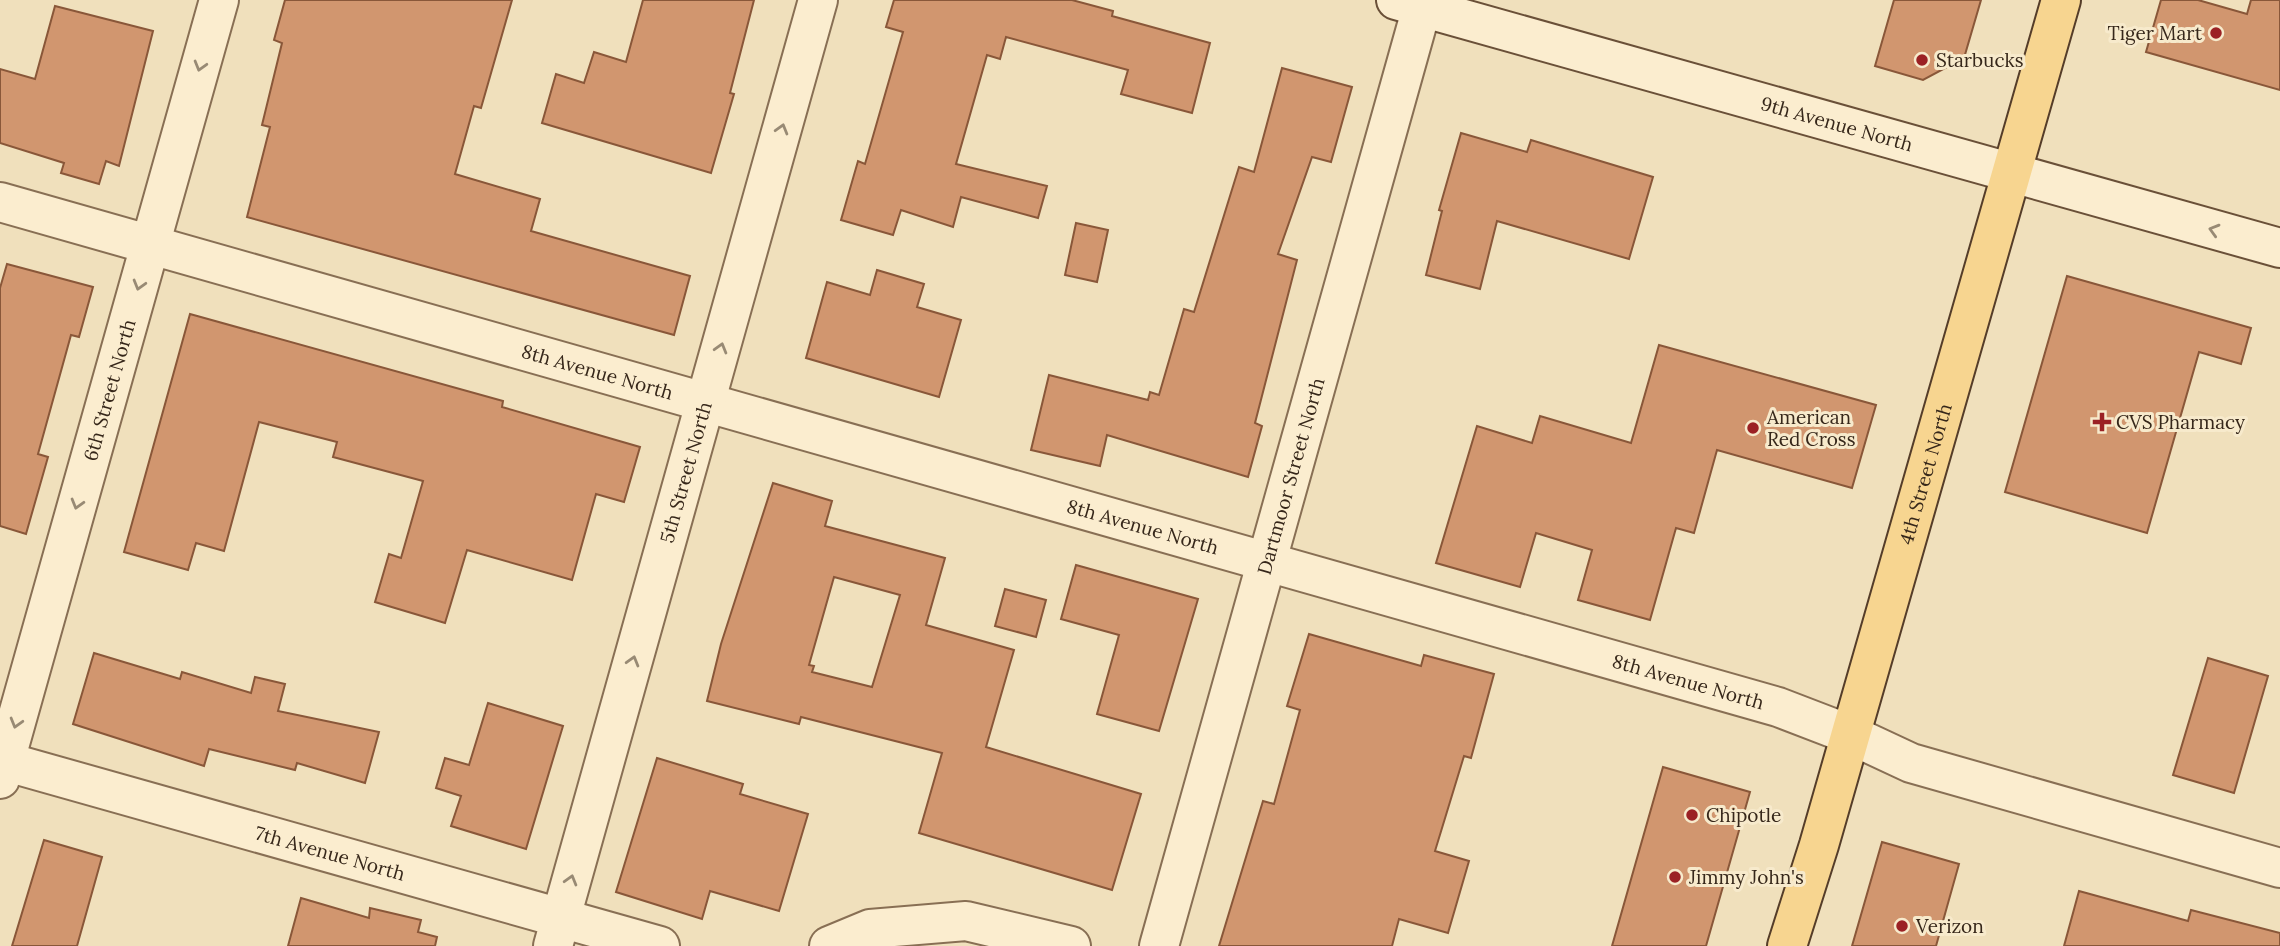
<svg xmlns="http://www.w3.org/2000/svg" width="2280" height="946" viewBox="0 0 2280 946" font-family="Lora,serif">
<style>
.building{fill:#d1966f;stroke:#895739;stroke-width:2;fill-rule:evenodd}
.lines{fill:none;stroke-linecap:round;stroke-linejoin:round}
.street-casing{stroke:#886f54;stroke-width:42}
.secondary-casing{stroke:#6a5038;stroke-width:42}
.primary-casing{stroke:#553d29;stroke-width:42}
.street{stroke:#fbedcf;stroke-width:38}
.secondary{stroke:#fbedcf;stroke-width:38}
.primary{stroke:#f7d590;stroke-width:38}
.oneway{stroke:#988a74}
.poi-dot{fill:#9b2124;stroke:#f7eacc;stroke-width:2.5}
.labels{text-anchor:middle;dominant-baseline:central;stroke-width:6;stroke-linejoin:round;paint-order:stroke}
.poi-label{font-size:19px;fill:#36271a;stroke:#f7eacc;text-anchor:start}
.street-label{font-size:19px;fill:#36271a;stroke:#f7eacc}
</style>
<rect width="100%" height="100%" fill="#f0e0bc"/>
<!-- building -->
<g class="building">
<polygon points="285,0 512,0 481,108 474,106 455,174 540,199 531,231 690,276 674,335 247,217 270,127 262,125 282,43 274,40"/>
<polygon points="643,0 754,0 730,93 734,94 711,173 542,123 556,74 584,83 594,52 626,62"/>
<polygon points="894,0 1072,0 1113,11 1112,16 1210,43 1192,113 1121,94 1128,70 1006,37 1000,59 987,55 956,164 1047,186 1038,218 961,197 953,227 901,210 893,235 841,220 858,161 865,164 903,32 886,27"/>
<polygon points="1894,0 1981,0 1964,58 1923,80 1875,66"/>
<polygon points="2161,0 2198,0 2247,14 2251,0 2280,0 2280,90 2146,52"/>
<polygon points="55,6 153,31 119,166 106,161 99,184 61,173 64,163 0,143 0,69 35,79"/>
<polygon points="1282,68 1352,87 1331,162 1312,157 1278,254 1297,260 1255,423 1262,426 1248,477 1107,435 1100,466 1031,450 1049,375 1148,400 1150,392 1159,395 1184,309 1194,312 1239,167 1254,172"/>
<polygon points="1461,133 1527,152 1531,140 1653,177 1629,259 1497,221 1480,289 1426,275 1442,211 1439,210"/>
<polygon points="1076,223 1108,230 1097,282 1065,275"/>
<polygon points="7,264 93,287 79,337 71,335 38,454 48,457 26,534 0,526 0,288"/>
<polygon points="877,270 924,284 917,307 961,320 939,397 806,358 827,282 870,295"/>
<polygon points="2067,276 2251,328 2241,364 2199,352 2147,533 2005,492"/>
<polygon points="190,314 503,401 502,407 640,447 624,502 596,494 572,580 467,550 445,623 375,602 389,554 401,558 423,481 333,457 337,442 259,422 224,551 196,543 188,570 124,552"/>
<polygon points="1659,345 1876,405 1852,488 1717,450 1694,533 1676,528 1650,620 1578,600 1592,550 1536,533 1520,587 1436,563 1477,426 1532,443 1540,416 1631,443"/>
<path d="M773 483 832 501 825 526 945 558 926 625 1014 650 986 747 1141 794 1112 890 919 833 942 753 801 717 799 724 707 701 721 644ZM834 577 900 595 872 687 812 672 814 666 809 665Z"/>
<polygon points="1076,565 1198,599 1159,731 1097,714 1119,635 1061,619"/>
<polygon points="1005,589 1046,600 1036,637 995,626"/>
<polygon points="1309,634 1421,666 1424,655 1494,674 1471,758 1464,756 1435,851 1469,861 1448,933 1399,919 1392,946 1219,946 1263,801 1274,804 1300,710 1287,706"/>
<polygon points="94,653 180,679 182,672 251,693 255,677 285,684 278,711 379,732 365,783 297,763 295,770 209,749 204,766 73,724"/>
<polygon points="2208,658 2268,676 2234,793 2173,775"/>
<polygon points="488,703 563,726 526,849 451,826 461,796 436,788 445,758 469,765"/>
<polygon points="657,758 743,784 740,794 808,814 779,911 710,891 702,919 616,892"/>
<polygon points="1663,767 1750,792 1706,946 1612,946"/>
<polygon points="44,840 102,857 77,946 12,946"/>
<polygon points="1882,842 1959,864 1936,946 1852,946"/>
<polygon points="2079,891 2188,921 2191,910 2280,933 2280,946 2064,946"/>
<polygon points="301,898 369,918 370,908 421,920 418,932 437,937 435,946 288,946"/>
</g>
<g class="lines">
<defs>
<g id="street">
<path id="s1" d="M0 202 1778 707 1851 735 1911 763 2280 868"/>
<path id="s2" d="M0 760 660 946"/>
<path id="s3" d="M0 779 219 0"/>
<path id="s4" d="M553 946 818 0"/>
<polyline points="829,946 870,929 966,921 1071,946"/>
<path id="s5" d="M1159 946 1422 7"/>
</g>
<g id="secondary">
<path id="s6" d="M1396 0 2280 248"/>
</g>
<g id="primary">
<path id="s7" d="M1787 946 1819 845 2061 0"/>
</g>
</defs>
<!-- street casing -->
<use href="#street" class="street-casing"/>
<!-- secondary casing -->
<use href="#secondary" class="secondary-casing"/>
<!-- primary casing -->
<use href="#primary" class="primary-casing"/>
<!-- street -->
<use href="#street" class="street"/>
<!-- secondary -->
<use href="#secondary" class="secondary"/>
<!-- primary -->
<use href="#primary" class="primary"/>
</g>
<!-- one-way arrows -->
<defs><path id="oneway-chevron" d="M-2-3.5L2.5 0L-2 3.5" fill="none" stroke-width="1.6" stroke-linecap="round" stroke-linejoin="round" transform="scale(1.75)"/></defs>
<g class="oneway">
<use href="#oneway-chevron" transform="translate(200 66) rotate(106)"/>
<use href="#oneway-chevron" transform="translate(782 129) rotate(-74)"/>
<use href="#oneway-chevron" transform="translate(2214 230) rotate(-164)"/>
<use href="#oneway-chevron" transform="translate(139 285) rotate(106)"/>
<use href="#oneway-chevron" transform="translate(721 348) rotate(-74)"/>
<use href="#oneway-chevron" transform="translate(77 504) rotate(106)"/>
<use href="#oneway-chevron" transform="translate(633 661) rotate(-74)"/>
<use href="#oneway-chevron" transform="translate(16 723) rotate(106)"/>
<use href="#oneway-chevron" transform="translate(571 880) rotate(-74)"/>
</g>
<!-- markers -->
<g class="poi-dot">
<circle cx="2216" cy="33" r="7"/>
<circle cx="1922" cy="60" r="7"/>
<path d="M2098.5 411.5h7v7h7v7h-7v7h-7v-7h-7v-7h7z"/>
<circle cx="1753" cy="428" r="7"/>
<circle cx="1692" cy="815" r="7"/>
<circle cx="1675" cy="877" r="7"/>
<circle cx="1902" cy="926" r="7"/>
</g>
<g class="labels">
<!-- poi labels -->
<g class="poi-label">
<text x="2202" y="33" text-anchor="end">Tiger Mart</text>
<text x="1936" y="60">Starbucks</text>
<text x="1767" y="417">American<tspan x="1767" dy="22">Red Cross</tspan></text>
<text x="2116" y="422">CVS Pharmacy</text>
<text x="1706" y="815">Chipotle</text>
<text x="1689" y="877">Jimmy John's</text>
<text x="1916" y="926">Verizon</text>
</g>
<!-- street labels -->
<g class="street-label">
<text stroke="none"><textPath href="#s6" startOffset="458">9th Avenue North</textPath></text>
<text stroke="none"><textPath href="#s1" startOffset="621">8th Avenue North</textPath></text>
<text stroke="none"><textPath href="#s3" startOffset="404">6th Street North</textPath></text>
<text stroke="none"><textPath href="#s4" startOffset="492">5th Street North</textPath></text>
<text stroke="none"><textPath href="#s7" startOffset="492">4th Street North</textPath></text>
<text stroke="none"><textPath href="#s5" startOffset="488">Dartmoor Street North</textPath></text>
<text stroke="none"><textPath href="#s1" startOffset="1188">8th Avenue North</textPath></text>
<text stroke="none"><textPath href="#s1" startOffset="1755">8th Avenue North</textPath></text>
<text stroke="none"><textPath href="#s2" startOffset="343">7th Avenue North</textPath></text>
</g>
</g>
</svg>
